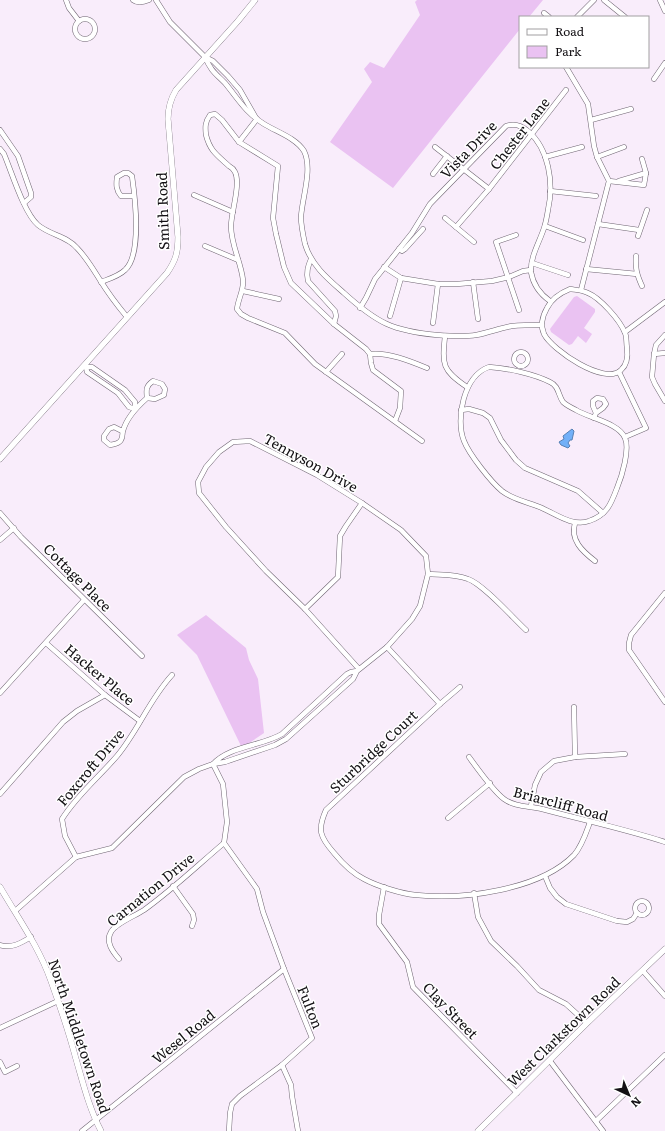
<svg xmlns="http://www.w3.org/2000/svg" width="665" height="1131" viewBox="0 0 665 1131" font-family="Literata,serif">
<style>
.green{fill:#eac2f2}
.water{fill:#72b0f8;stroke:#5680b4}
.lines{fill:none;stroke-linecap:round;stroke-linejoin:round}
.minor-casing{stroke:#706673;stroke-width:5.5}
.tertiary-casing{stroke:#706673;stroke-width:6}
.minor{stroke:#fff;stroke-width:4.5}
.tertiary{stroke:#fff;stroke-width:5.5}
.labels{text-anchor:middle;dominant-baseline:central;stroke-width:3;stroke-linejoin:round;paint-order:stroke}
.street-label{font-size:14px;fill:#131014;stroke:#fff}
</style>
<rect width="100%" height="100%" fill="#f9edfb"/>
<!-- green -->
<g class="green">
<polygon points="417,0 543,0 529,17 520,17 520,29 393,188 330,142 372,82 364,69 370,62 384,68 420,15 415,2"/>
<polygon points="577,296 595,309 595,312 584,328 592,334 586,343 578,336 572,344 569,345 551,332 550,329 574,297"/>
<polygon points="206,615 246,648 249,660 258,679 264,733 242,748 197,655 177,635"/>
</g>
<!-- water -->
<polygon class="water" points="572,429 574,431 572,440 570,440 568,443 570,446 568,448 561,445 559,442 564,439 563,436"/>
<g class="lines">
<defs>
<g id="minor">
<polyline points="66,0 69,8 79,21"/>
<path d="M133 0C138 4 144 2 149 0"/>
<polyline points="156,0 170,22 205,57 213,61 228,76 240,90 256,118"/>
<polyline points="604,0 625,17"/>
<polyline points="660,0 665,11"/>
<polyline points="544,13 549,17"/>
<polyline points="577,17 594,0"/>
<circle cx="85" cy="29" r="10"/>
<path d="M205 57C211 71 215 73 225 83 239 100 245 112 264 124 277 132 296 138 304 151 313 169 302 198 301 217 301 226 303 235 305 244 311 265 328 279 344 293 377 323 393 331 437 335 450 336 464 337 476 335 488 333 500 328 512 326 522 325 532 325 542 325"/>
<polyline points="566,67 588,104 594,146 597,157 609,181 581,290"/>
<polyline points="654,79 665,63"/>
<polyline points="591,120 631,109"/>
<polyline points="0,130 18,156 31,193 31,197 24,203"/>
<polyline points="239,142 257,119"/>
<polyline points="435,147 489,189"/>
<path d="M0 149 4 154C12 173 24 213 38 225 50 235 67 236 77 248 86 257 93 269 100 280 108 293 117 305 127 317"/>
<polyline points="545,157 582,147"/>
<polyline points="597,157 624,147"/>
<polyline points="433,174 447,156"/>
<polyline points="609,181 644,185 646,173 642,159"/>
<polyline points="619,181 646,173"/>
<polyline points="550,191 596,196"/>
<polyline points="194,195 233,212"/>
<polyline points="445,218 474,242"/>
<polyline points="598,224 639,230"/>
<polyline points="545,226 583,240"/>
<polyline points="456,227 489,189 566,90"/>
<polyline points="516,235 496,242 519,310"/>
<polyline points="638,236 647,210"/>
<polyline points="205,246 238,260"/>
<polyline points="399,249 402,251 405,249 423,229"/>
<path d="M636 256C635 268 637 275 642 286"/>
<path d="M311 259C308 266 306 272 308 281L335 311 336 316 334 324"/>
<polyline points="532,263 568,275"/>
<polyline points="384,267 401,278 438,284 457,284 492,281 509,277 523,271 531,270"/>
<polyline points="586,269 637,274"/>
<path d="M101 282C109 279 119 276 125 270 142 255 135 197 132 176L128 173H124L117 177C116 185 116 190 121 196H134"/>
<polyline points="473,282 478,319"/>
<path d="M570 289C576 290 582 290 588 293 600 298 620 320 625 333 627 337 626 343 627 348 628 356 628 364 621 370 605 386 552 350 544 334 540 325 543 315 547 308 552 298 560 293 570 289Z"/>
<polyline points="243,291 279,299"/>
<path d="M360 308 366 298 375 279 412 233 430 204 506 126C514 123 521 125 528 131 549 149 554 183 548 210 547 216 546 222 544 228 540 241 530 257 531 272 533 284 540 294 550 301"/>
<polyline points="390,316 401,278"/>
<polyline points="433,323 438,284"/>
<polyline points="625,332 665,302"/>
<polyline points="665,335 656,345 654,354 652,377 655,384 665,401"/>
<path d="M445 336C442 365 442 370 467 387"/>
<circle cx="521" cy="359" r="7"/>
<path d="M370 354C388 352 410 361 427 368"/>
<polyline points="654,354 665,353"/>
<polyline points="84,366 86,367 87,372 118,393 129,407 135,409 135,402 125,390 92,367 86,367"/>
<path d="M489 367C507 368 534 374 550 382 559 386 558 395 563 402 566 405 572 408 576 410 589 418 619 423 625 438 630 449 622 476 617 488 611 504 607 515 589 521 574 527 557 515 544 509 530 502 515 501 502 491 491 482 469 454 464 441 455 419 464 375 489 367Z"/>
<polyline points="326,372 342,354"/>
<polyline points="619,372 646,428 625,437"/>
<polyline points="461,410 469,409 483,413 490,418 501,440 516,460 525,468 578,491 603,513"/>
<polyline points="594,418 596,413 593,406 593,401 597,398 603,399 606,404 603,408 596,413"/>
<path d="M395 421 400 408 401 391 373 370 371 363 370 354 366 349 334 324 291 283 284 267 276 234 273 218 278 166 239 142 222 120 215 114 210 115C205 122 205 127 206 135 210 151 217 155 229 166 231 167 234 170 235 172 241 184 231 213 231 226 231 245 241 262 243 280 244 290 238 299 237 309L241 314 248 318 285 333 315 364 422 441"/>
<path d="M122 431 114 427 109 429 104 436V440L110 445C114 444 119 444 121 440 123 437 122 434 123 431 126 419 138 406 147 398L155 399 164 395 165 389 162 384 153 381C146 386 146 389 147 398"/>
<polyline points="0,513 21,537 142,656"/>
<path d="M575 523C570 540 582 551 595 561"/>
<polyline points="0,540 14,528"/>
<path d="M428 574C441 575 456 574 468 579 483 584 513 618 526 630"/>
<polyline points="665,593 631,635 629,643 629,650 665,702"/>
<polyline points="305,609 338,577 340,536 346,526 362,503"/>
<polyline points="46,643 105,695 140,721"/>
<polyline points="387,647 440,704"/>
<path d="M357 671 351 672 347 674 282 734C262 746 229 746 213 764L225 762 275 745 286 739 353 679 357 671 387 647 412 619 420 606 428 574 426 556 401 530 362 503 317 475 250 441 233 442 219 452 206 467 198 482 199 493 226 527 266 571 305 609 359 669"/>
<path d="M460 687 440 704 326 810C317 830 320 837 334 853 343 864 352 873 364 879 377 886 402 894 416 895 463 900 540 890 574 855 582 846 586 833 590 822"/>
<polyline points="0,693 84,600"/>
<polyline points="574,707 575,757"/>
<path d="M469 757C477 768 494 792 504 799 515 807 529 806 542 809 583 820 625 829 665 842"/>
<polyline points="0,794 63,722 77,711 105,695"/>
<polyline points="531,806 535,785 541,772 554,761 575,757 625,754"/>
<polyline points="448,818 490,783"/>
<path d="M76 857 65 836 62 819C77 795 99 777 117 756 138 731 149 700 172 675"/>
<polyline points="545,876 550,888 557,897 566,904 617,921 627,922 633,919 637,913"/>
<polyline points="173,886 193,914 194,920 192,926"/>
<polyline points="384,887 379,915 379,924 407,962 413,987 517,1093"/>
<polyline points="474,893 478,917 491,941 517,966 539,990 566,1004 587,1023"/>
<circle cx="642" cy="908" r="7"/>
<polyline points="15,911 76,857 112,848 184,777 199,769 213,764 223,784 227,822 224,843 257,889 263,912 284,969 312,1038 282,1065"/>
<path d="M0 945C11 949 21 943 31 937"/>
<path d="M119 959C113 952 105 942 111 932 116 923 135 916 144 910 172 890 198 865 224 843"/>
<polyline points="643,971 665,996"/>
<polyline points="0,1028 58,1001"/>
<polyline points="550,1061 603,1131"/>
<polyline points="0,1062 5,1072 17,1066"/>
<polyline points="596,1121 665,1055"/>
<polyline points="82,1131 284,969"/>
<polyline points="229,1131 230,1113 232,1104 240,1096 282,1065 291,1085 292,1096 298,1131"/>
</g>
<g id="tertiary">
<path d="M0 459 167 273C176 260 178 252 178 237L168 119C168 108 170 100 176 90L238 21 255 0"/>
<path d="M0 887C18 918 39 947 51 981 60 1006 69 1033 76 1059 83 1083 89 1108 101 1131"/>
<polyline points="478,1131 587,1023 665,949"/>
</g>
</defs>
<!-- minor casing -->
<use href="#minor" class="minor-casing"/>
<!-- tertiary casing -->
<use href="#tertiary" class="tertiary-casing"/>
<!-- minor -->
<use href="#minor" class="minor"/>
<!-- tertiary -->
<use href="#tertiary" class="tertiary"/>
</g>
<g class="labels">
<!-- street labels -->
<g class="street-label">
<text transform="translate(519 133) rotate(-52)">Chester Lane</text>
<text transform="translate(468 149) rotate(-46)">Vista Drive</text>
<text transform="translate(162 211) rotate(-92)">Smith Road</text>
<text transform="translate(311 462) rotate(29)">Tennyson Drive</text>
<text transform="translate(78 577) rotate(45)">Cottage Place</text>
<text transform="translate(100 674) rotate(40)">Hacker Place</text>
<text transform="translate(373 751) rotate(-43)">Sturbridge Court</text>
<text transform="translate(90 767) rotate(-50)">Foxcroft Drive</text>
<text transform="translate(561 803) rotate(15)">Briarcliff Road</text>
<text transform="translate(150 889) rotate(-39)">Carnation Drive</text>
<text transform="translate(311 1007) rotate(68)">Fulton</text>
<text transform="translate(451 1010) rotate(46)">Clay Street</text>
<text transform="translate(563 1031) rotate(-44)">West Clarkstown Road</text>
<text transform="translate(80 1036) rotate(71)">North Middletown Road</text>
<text transform="translate(183 1036) rotate(-39)">Wesel Road</text>
</g>
</g>
<!-- legend -->
<rect x="519" y="16" width="130" height="52" fill="#ffffff" stroke="#a19fa1"/>
<rect x="527" y="29" width="20" height="6" fill="#ffffff" stroke="#a19fa1"/>
<text x="555" y="36" font-size="12" fill="#131014">Road</text>
<rect x="527" y="46" width="20" height="12" fill="#eac2f2" stroke="#a19fa1"/>
<text x="555" y="56" font-size="12" fill="#131014">Park</text>
<!-- north arrow -->
<g transform="translate(629 1095) rotate(136)" stroke="#ffffff" stroke-width="3" paint-order="stroke">
<path d="M0-3L7 15L0 10L-7 15Z" fill="#131014"/>
<text y="-6" font-size="11" font-weight="bold" text-anchor="middle" fill="#131014">N</text>
</g>
</svg>
